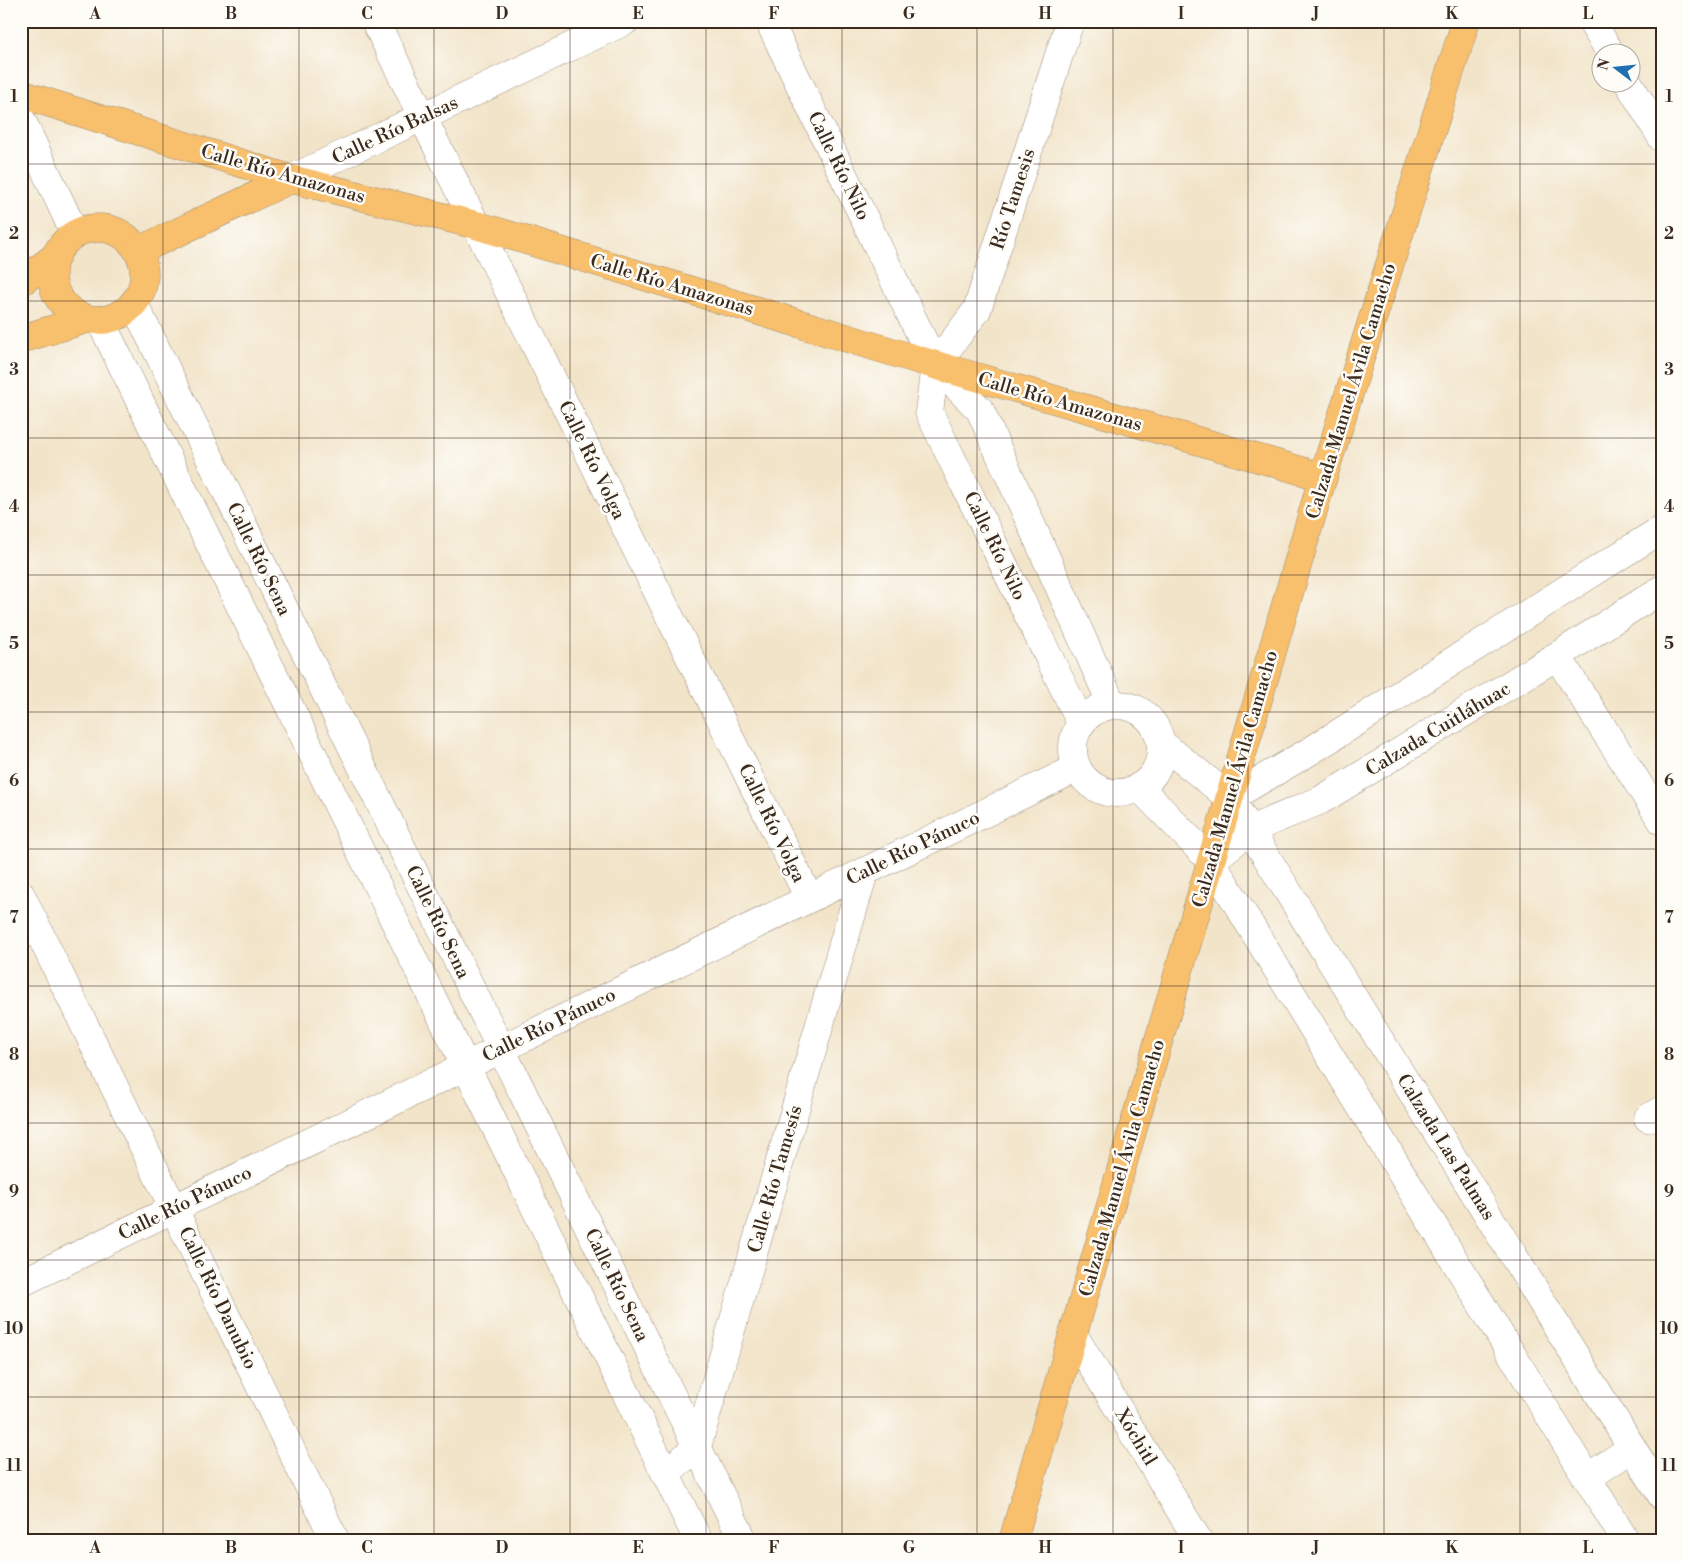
<svg xmlns="http://www.w3.org/2000/svg" width="1683" height="1561" viewBox="0 0 1683 1561" font-family="'Libre Bodoni',serif">
<style>
.lines{fill:none;stroke-linecap:round;stroke-linejoin:round}
.minor-casing{stroke:#968774;stroke-width:29}
.major-casing{stroke:#968774;stroke-width:29}
.minor{stroke:#fff;stroke-width:28}
.major{stroke:#f8bf6c;stroke-width:28}
.grid{fill:none;stroke:#3b2a1e;stroke-width:1;stroke-opacity:0.55}
.labels{text-anchor:middle;dominant-baseline:central;stroke-width:5;stroke-linejoin:round;paint-order:stroke}
.street-label{font-size:19px;fill:#3b2a1e;stroke:#fdfcf7}
.neatline{fill:none;stroke:#3b2a1e;stroke-width:2}
.grid-label{font-size:16px;text-anchor:middle;font-weight:bold;fill:#3b2a1e}
</style>
<rect width="100%" height="100%" fill="#fdfcf7"/>
<filter id="ink" filterUnits="userSpaceOnUse"><feTurbulence type="fractalNoise" baseFrequency=".02" numOctaves="2"/><feDisplacementMap in="SourceGraphic" scale="10" xChannelSelector="R" yChannelSelector="G"/><feConvolveMatrix kernelMatrix="1 2 1 2 8 2 1 2 1" color-interpolation-filters="sRGB"/></filter>
<filter id="wash" filterUnits="userSpaceOnUse"><feTurbulence type="fractalNoise" baseFrequency=".0096" numOctaves="4" result="noise"/><feDisplacementMap in="SourceGraphic" scale="20" xChannelSelector="R" yChannelSelector="G"/><feGaussianBlur stdDeviation="1.12" result="paint"/><feColorMatrix in="noise" values="0 0 0 0 0 0 0 0 0 0 0 0 0 0 0 0 0 1.4 0 .05"/><feComposite in="paint" operator="in"/></filter>
<g filter="url(#wash)">
<rect width="100%" height="100%" fill="#f2e4c9"/>
</g>
<g filter="url(#ink)">
<g class="lines">
<defs>
<g id="minor">
<polyline points="375,21 809,898"/>
<polyline points="769,21 935,365 980,410 1112,705"/>
<polyline points="1070,21 977,310 935,365 929,412 1081,723"/>
<polyline points="1591,21 1610,52"/>
<polyline points="1628,82 1662,138"/>
<polyline points="21,119 75,234"/>
<polyline points="291,179 625,21"/>
<polyline points="134,304 743,1540"/>
<polyline points="100,320 698,1540"/>
<polyline points="1557,656 1662,821"/>
<circle cx="1117" cy="749" r="44"/>
<polyline points="1161,743 1230,798 1662,1496"/>
<polyline points="1139,787 1211,861 1625,1540"/>
<polyline points="1230,798 1312,750 1662,529"/>
<polyline points="1211,861 1250,830 1321,800 1557,656 1662,589"/>
<polyline points="21,895 335,1540"/>
<polyline points="1648,1118 1662,1110"/>
<polyline points="21,1283 1077,768"/>
<polyline points="1073,1334 1198,1540"/>
<polyline points="666,1473 697,1447 864,872"/>
<polyline points="1587,1478 1632,1448"/>
</g>
<g id="major">
<polyline points="21,94 291,179 476,225 935,365 1323,477"/>
<circle cx="98" cy="274" r="46"/>
<polyline points="138,251 291,179"/>
<polyline points="21,282 56,256"/>
<polyline points="21,339 87,319"/>
<polyline points="1013,1540 1323,477 1466,21"/>
</g>
</defs>
<!-- minor casing -->
<use href="#minor" class="minor-casing"/>
<!-- major casing -->
<use href="#major" class="major-casing"/>
<!-- minor -->
<use href="#minor" class="minor"/>
<!-- major -->
<use href="#major" class="major"/>
</g>
</g>
<!-- grid -->
<path class="grid" d="M163 21V1540M299 21V1540M434 21V1540M570 21V1540M706 21V1540M842 21V1540M977 21V1540M1113 21V1540M1248 21V1540M1384 21V1540M1520 21V1540M21 164H1662M21 301H1662M21 438H1662M21 575H1662M21 712H1662M21 849H1662M21 986H1662M21 1123H1662M21 1260H1662M21 1397H1662"/>
<g class="labels">
<!-- street labels -->
<g class="street-label">
<text transform="translate(395 130) rotate(-25)">Calle Río Balsas</text>
<text transform="translate(839 166) rotate(64)">Calle Río Nilo</text>
<text transform="translate(283 174) rotate(16)">Calle Río Amazonas</text>
<text transform="translate(1013 199) rotate(-72)">Río Tamesis</text>
<text transform="translate(672 285) rotate(17)">Calle Río Amazonas</text>
<text transform="translate(1351 391) rotate(-73)">Calzada Manuel Ávila Camacho</text>
<text transform="translate(1060 402) rotate(16)">Calle Río Amazonas</text>
<text transform="translate(592 460) rotate(64)">Calle Río Volga</text>
<text transform="translate(995 546) rotate(64)">Calle Río Nilo</text>
<text transform="translate(259 559) rotate(64)">Calle Río Sena</text>
<text transform="translate(1438 729) rotate(-31)">Calzada Cuitláhuac</text>
<text transform="translate(1235 779) rotate(-74)">Calzada Manuel Ávila Camacho</text>
<text transform="translate(772 823) rotate(64)">Calle Río Volga</text>
<text transform="translate(913 848) rotate(-26)">Calle Río Pánuco</text>
<text transform="translate(438 922) rotate(64)">Calle Río Sena</text>
<text transform="translate(549 1025) rotate(-26)">Calle Río Pánuco</text>
<text transform="translate(1446 1147) rotate(58)">Calzada Las Palmas</text>
<text transform="translate(1122 1168) rotate(-74)">Calzada Manuel Ávila Camacho</text>
<text transform="translate(775 1179) rotate(-74)">Calle Río Tamesís</text>
<text transform="translate(185 1203) rotate(-26)">Calle Río Pánuco</text>
<text transform="translate(617 1285) rotate(64)">Calle Río Sena</text>
<text transform="translate(218 1298) rotate(64)">Calle Río Danubio</text>
<text transform="translate(1136 1437) rotate(59)">Xóchitl</text>
</g>
</g>
<!-- margin -->
<rect width="1683" height="1561" fill="none" stroke="#fdfcf7" stroke-width="55"/>
<!-- north arrow -->
<g transform="translate(1616 68) rotate(286)"><circle r="24" fill="#fdfcf7" stroke="#afa8a0"/>
<path d="M0-4L9 19L0 12L-9 19Z" fill="#1f6fb2"/>
<text y="-8" font-size="14" font-weight="bold" text-anchor="middle" fill="#3b2a1e">N</text>
</g>
<rect x="28" y="28" width="1628" height="1506" class="neatline"/>
<g class="grid-label">
<text x="95" y="19">A</text>
<text x="231" y="19">B</text>
<text x="367" y="19">C</text>
<text x="502" y="19">D</text>
<text x="638" y="19">E</text>
<text x="774" y="19">F</text>
<text x="909" y="19">G</text>
<text x="1045" y="19">H</text>
<text x="1181" y="19">I</text>
<text x="1316" y="19">J</text>
<text x="1452" y="19">K</text>
<text x="1588" y="19">L</text>
<text x="14" y="102">1</text>
<text x="1669" y="102">1</text>
<text x="14" y="239">2</text>
<text x="1669" y="239">2</text>
<text x="14" y="375">3</text>
<text x="1669" y="375">3</text>
<text x="14" y="512">4</text>
<text x="1669" y="512">4</text>
<text x="14" y="649">5</text>
<text x="1669" y="649">5</text>
<text x="14" y="786">6</text>
<text x="1669" y="786">6</text>
<text x="14" y="923">7</text>
<text x="1669" y="923">7</text>
<text x="14" y="1060">8</text>
<text x="1669" y="1060">8</text>
<text x="14" y="1197">9</text>
<text x="1669" y="1197">9</text>
<text x="14" y="1334">10</text>
<text x="1669" y="1334">10</text>
<text x="14" y="1471">11</text>
<text x="1669" y="1471">11</text>
<text x="95" y="1553">A</text>
<text x="231" y="1553">B</text>
<text x="367" y="1553">C</text>
<text x="502" y="1553">D</text>
<text x="638" y="1553">E</text>
<text x="774" y="1553">F</text>
<text x="909" y="1553">G</text>
<text x="1045" y="1553">H</text>
<text x="1181" y="1553">I</text>
<text x="1316" y="1553">J</text>
<text x="1452" y="1553">K</text>
<text x="1588" y="1553">L</text>
</g>
</svg>
